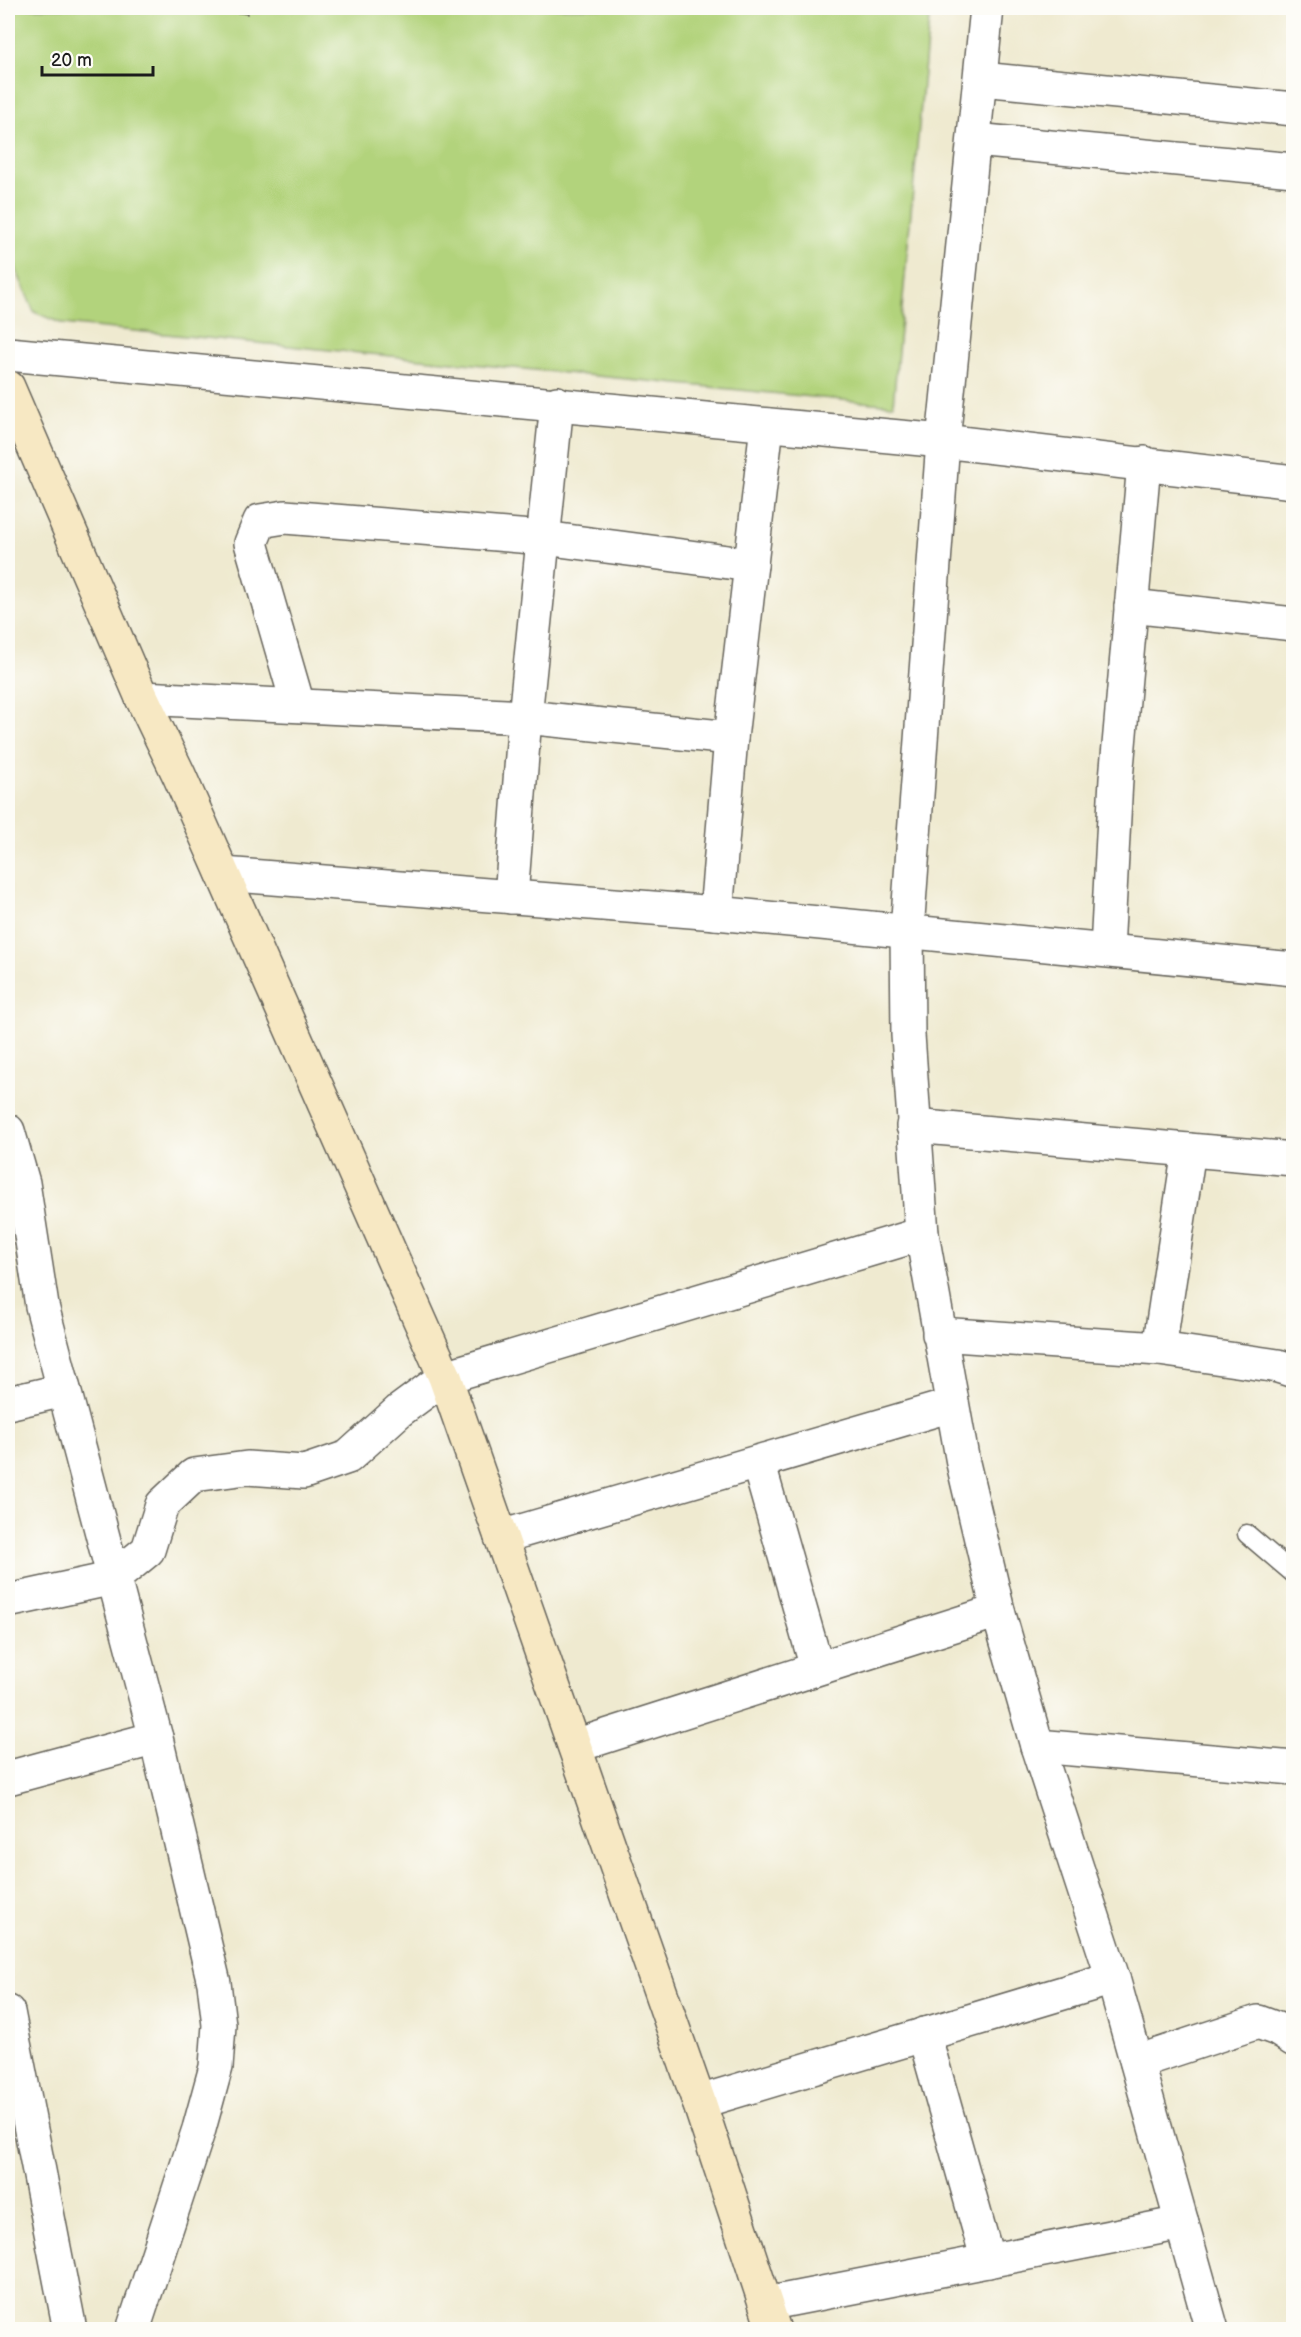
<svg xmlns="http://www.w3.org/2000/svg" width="1301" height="2337" viewBox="0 0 1301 2337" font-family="'Balsamiq Sans',sans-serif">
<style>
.green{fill:#b2d37b;stroke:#67784c;stroke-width:1.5}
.building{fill:#f5a88f}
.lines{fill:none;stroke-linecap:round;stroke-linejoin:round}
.lane-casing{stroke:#66645b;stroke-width:21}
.street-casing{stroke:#66645b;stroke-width:36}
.secondary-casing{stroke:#66645b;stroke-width:36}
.lane{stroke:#fff;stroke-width:18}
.street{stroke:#fff;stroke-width:33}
.secondary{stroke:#f7e8c3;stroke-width:33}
</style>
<rect width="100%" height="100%" fill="#fdfcf7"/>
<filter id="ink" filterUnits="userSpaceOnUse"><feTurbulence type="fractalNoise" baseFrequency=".0167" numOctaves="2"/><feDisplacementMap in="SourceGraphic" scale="12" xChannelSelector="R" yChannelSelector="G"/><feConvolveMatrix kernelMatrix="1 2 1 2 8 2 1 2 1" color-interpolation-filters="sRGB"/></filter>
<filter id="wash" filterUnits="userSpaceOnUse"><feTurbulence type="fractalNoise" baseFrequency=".008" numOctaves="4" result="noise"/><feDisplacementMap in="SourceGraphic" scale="24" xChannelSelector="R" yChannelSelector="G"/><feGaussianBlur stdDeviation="1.35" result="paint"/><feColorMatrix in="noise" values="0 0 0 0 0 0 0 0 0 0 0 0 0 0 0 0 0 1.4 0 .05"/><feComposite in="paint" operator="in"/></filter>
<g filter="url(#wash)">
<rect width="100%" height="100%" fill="#efead0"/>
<!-- green -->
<polygon class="green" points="8,8 930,8 893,405 63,324 34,312 8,250"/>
<g id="blocks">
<!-- building -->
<polygon class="building" points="202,8 248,8 247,14"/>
</g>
</g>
<g filter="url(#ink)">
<use href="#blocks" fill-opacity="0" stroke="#66645b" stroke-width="1.5"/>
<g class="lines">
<defs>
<polyline id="lane" points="1247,1534 1294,1574"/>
<g id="street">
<polyline points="987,8 943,441 907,931 908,1035 922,1234 963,1463 998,1611 1037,1746 1113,1978 1212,2330"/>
<polyline points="981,79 1294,109"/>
<polyline points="975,140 1294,170"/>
<polyline points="8,354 943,441 1294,482"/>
<polyline points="1131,606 1294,624"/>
<polyline points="142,698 525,717 731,738"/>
<polyline points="298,705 251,543 260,521 285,517 544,538 751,565"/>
<polyline points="223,874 716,913 1294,969"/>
<polyline points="511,897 525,717 557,403"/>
<polyline points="716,913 731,738 767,425"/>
<polyline points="1107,950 1116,779 1144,463"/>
<polyline points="913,1126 1294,1159"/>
<polyline points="8,1131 23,1183 42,1306 156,1738 214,1983 219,2025 216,2067 199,2129 133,2330"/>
<polyline points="939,1334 1159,1349 1278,1366 1294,1371"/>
<polyline points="1159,1349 1189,1150"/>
<polyline points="8,1403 64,1390"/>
<polyline points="758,1462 817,1668"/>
<polyline points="501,1537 952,1405"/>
<polyline points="8,1601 114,1578 148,1550 162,1505 194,1475 247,1468 304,1472 348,1457 399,1411 445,1377 922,1234"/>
<polyline points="575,1746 998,1611"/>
<polyline points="1037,1746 1294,1768"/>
<polyline points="8,1778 156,1738"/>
<polyline points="8,2012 70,2330"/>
<polyline points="924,2034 988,2261"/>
<polyline points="1137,2062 1258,2022 1277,2029 1294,2040"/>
<polyline points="699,2102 1113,1978"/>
<polyline points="766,2304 1182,2223"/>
</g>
<polyline id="secondary" points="8,387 142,698 179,775 445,1377 699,2102 774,2330"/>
</defs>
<!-- lane casing -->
<use href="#lane" class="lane-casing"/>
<!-- street casing -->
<use href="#street" class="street-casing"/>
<!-- secondary casing -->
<use href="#secondary" class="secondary-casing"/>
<!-- lane -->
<use href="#lane" class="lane"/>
<!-- street -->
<use href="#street" class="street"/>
<!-- secondary -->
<use href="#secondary" class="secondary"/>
</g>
</g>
<!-- margin -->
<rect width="1301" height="2337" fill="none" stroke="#fdfcf7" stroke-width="30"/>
<!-- scale -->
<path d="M42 66v9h111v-9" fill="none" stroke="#1c1c1c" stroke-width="3"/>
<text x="51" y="66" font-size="18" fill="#1c1c1c" stroke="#fdfcf7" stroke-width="4.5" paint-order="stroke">20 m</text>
</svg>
